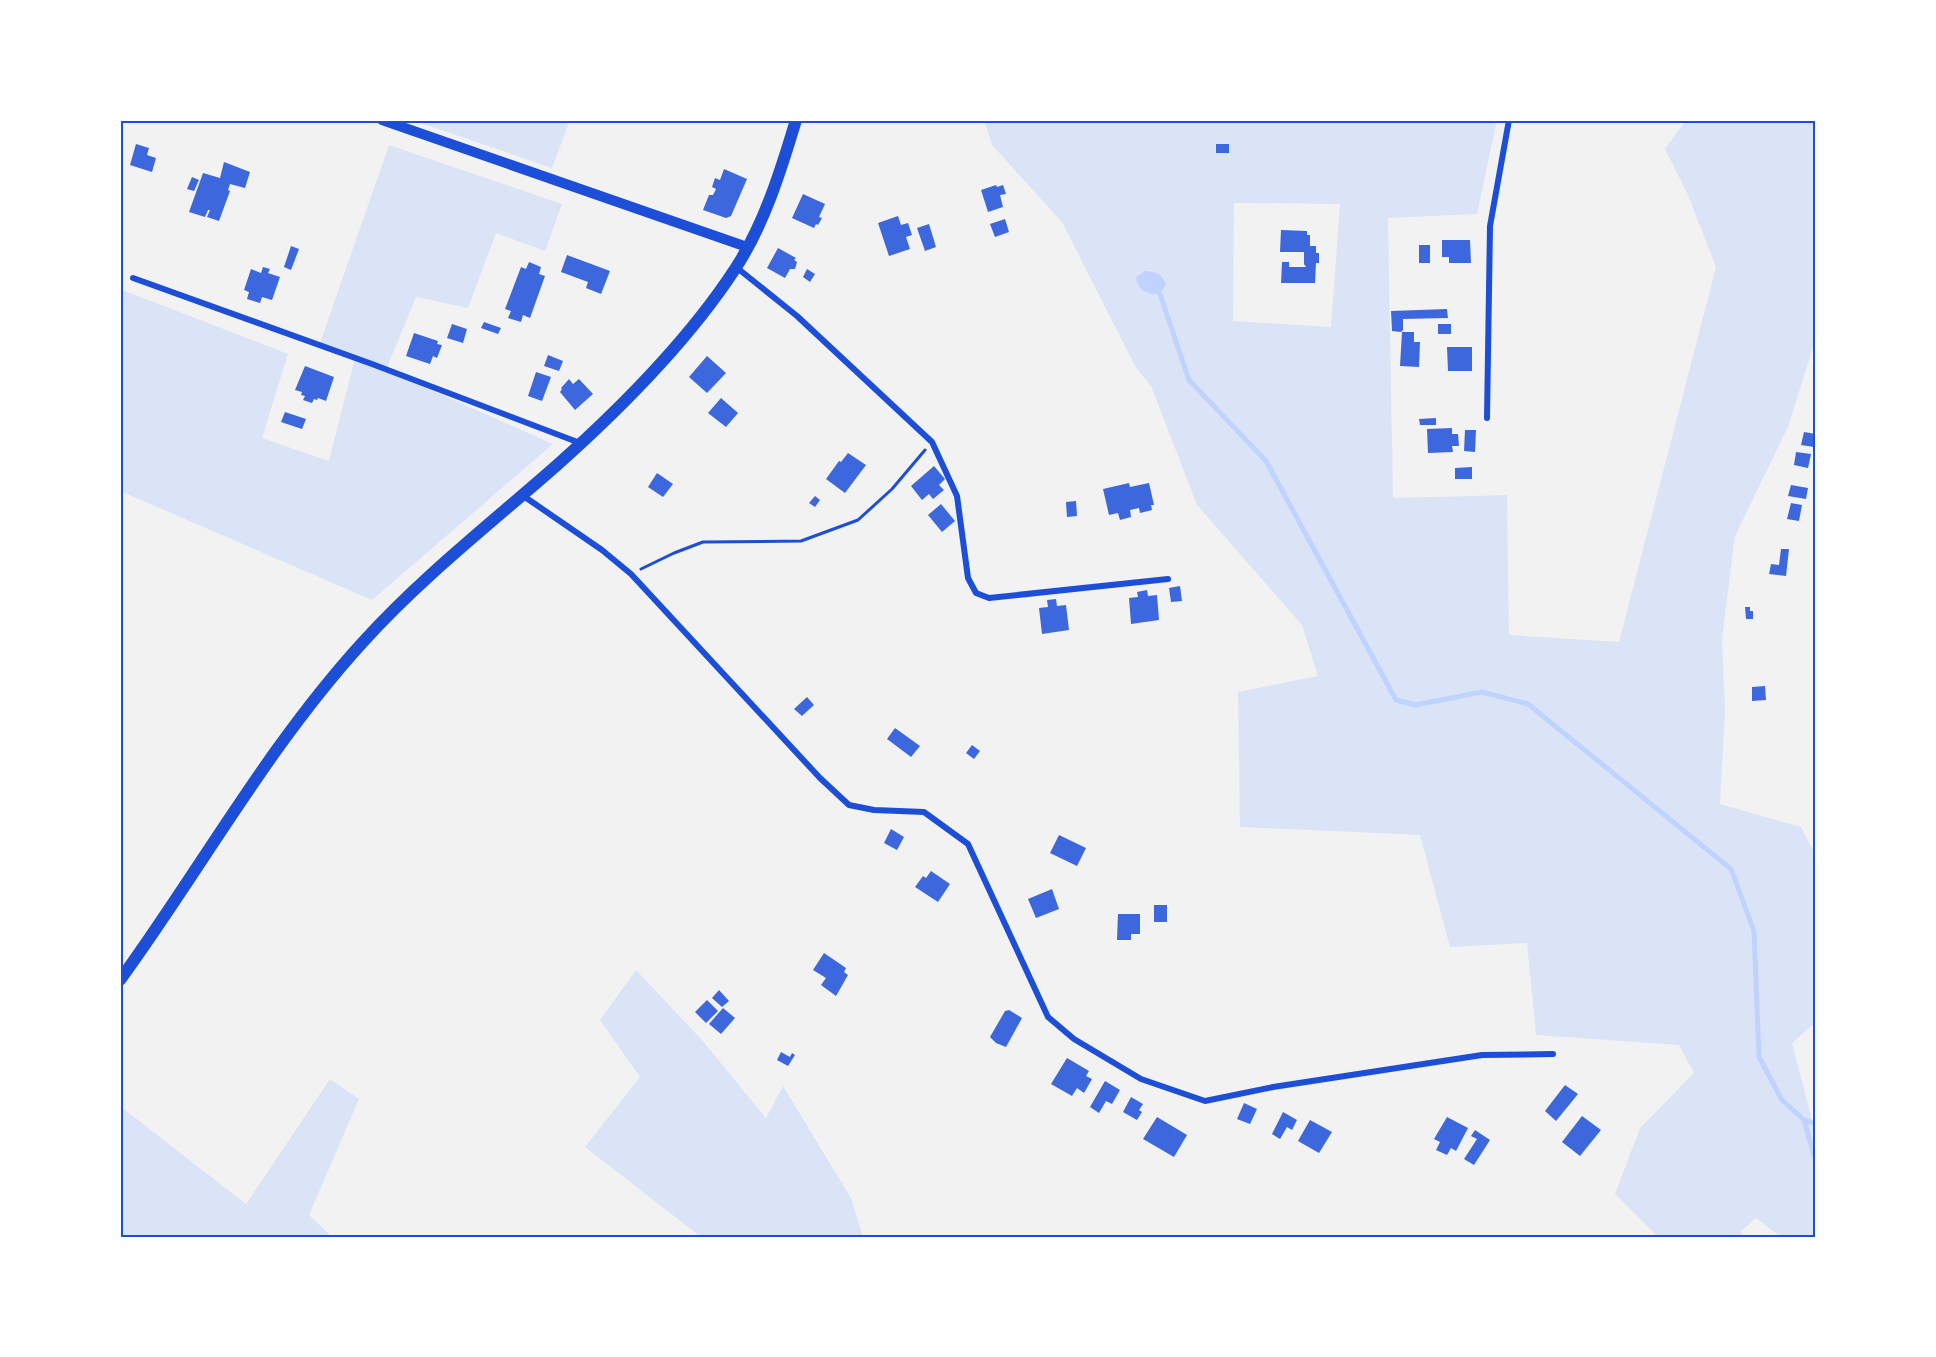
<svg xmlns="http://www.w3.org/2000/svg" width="1936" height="1357" viewBox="0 0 1936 1357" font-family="'Libre Baskerville',serif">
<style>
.green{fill:#dbe4f7;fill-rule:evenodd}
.water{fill:#bfd3fe}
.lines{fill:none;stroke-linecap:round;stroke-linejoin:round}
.stream{stroke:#bfd3fe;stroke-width:5}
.building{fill:#3d67dc}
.path{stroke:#1d4ed8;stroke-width:3}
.minor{stroke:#1d4ed8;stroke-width:6}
.tertiary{stroke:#1d4ed8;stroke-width:10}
.secondary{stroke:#1d4ed8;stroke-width:12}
.neatline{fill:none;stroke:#1d4ed8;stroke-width:2}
</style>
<rect width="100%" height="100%" fill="#f2f2f2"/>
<!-- green -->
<g class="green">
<polygon points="412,120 570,120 552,168"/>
<path d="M984 120H1497L1477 214 1388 218 1393 498 1507 495 1509 635 1619 642 1716 267 1687 193 1665 149 1686 120H1816V338L1788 427 1735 536 1722 640 1725 711 1720 804 1801 827 1816 856V1022L1792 1043 1816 1135V1237H1781L1756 1218 1740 1232 1745 1237H1658L1615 1194 1640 1128 1694 1073 1679 1045 1536 1035 1527 943 1450 947 1420 835 1240 827 1238 692 1318 676 1302 625 1197 505 1151 386 1136 368 1062 222 992 145ZM1234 203 1340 204 1331 327 1233 321Z"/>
<polygon points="389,145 562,204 545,251 496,233 468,308 416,297 386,370 553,444 372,600 120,491 120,289 288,354 262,438 329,461 355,358 320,343"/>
<polygon points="636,970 701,1039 766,1118 783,1086 851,1198 863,1237 701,1237 585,1147 640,1077 600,1020"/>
<polygon points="330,1079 359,1099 309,1215 332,1237 120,1237 120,1106 246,1204"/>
</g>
<!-- water -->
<path class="water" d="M1145 271C1157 272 1161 273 1166 284L1160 294C1147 295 1138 291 1136 277Z"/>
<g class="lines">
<!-- stream -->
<g class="stream">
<polyline points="1160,294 1189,380 1266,461 1396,700 1415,705 1482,692 1528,704 1731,869 1754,931 1759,1057 1782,1100 1804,1120 1816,1162"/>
<polyline points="1804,1120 1816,1124"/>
</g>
</g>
<!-- building -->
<g class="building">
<polygon points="136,144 149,148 147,155 156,158 152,172 130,165"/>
<rect x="1216" y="144" width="13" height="9"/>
<polygon points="224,162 250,172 245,188 230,184 228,190 230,191 219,221 207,217 210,210 208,210 205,217 189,212 203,173 220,178"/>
<polygon points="724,169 747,179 731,216 726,218 703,210 709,195 713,195 716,189 712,187 715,178 720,180"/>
<polygon points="192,177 199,180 194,191 187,189"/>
<polygon points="996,185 997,187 1003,185 1006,194 1000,195 1003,207 988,212 981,190"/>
<polygon points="803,194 825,204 819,217 822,218 818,225 816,224 814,228 792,218"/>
<polygon points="898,216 901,225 908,223 912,235 906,237 910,249 889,256 878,223"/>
<polygon points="1005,219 1009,232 995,237 990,224"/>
<polygon points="929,224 936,247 925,251 917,228"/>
<polygon points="1281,230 1307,231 1307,235 1310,235 1310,246 1316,246 1316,253 1319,253 1319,263 1316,263 1315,283 1281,283 1282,262 1289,262 1289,267 1306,267 1304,264 1304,252 1280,252"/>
<polygon points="1442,240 1470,240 1471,263 1449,263 1449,257 1442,257"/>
<rect x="1419" y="245" width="11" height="18"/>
<polygon points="291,246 299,249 291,270 284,267"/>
<polygon points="778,248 796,258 794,260 797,262 795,269 790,269 785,278 767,268"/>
<polygon points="567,255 610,271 601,294 586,288 588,282 561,272"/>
<polygon points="529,262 541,267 539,274 545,276 530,318 523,315 521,322 508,318 511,311 505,309 521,267 526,269"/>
<polygon points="263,267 270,269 268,273 280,277 272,300 262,297 260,303 247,299 249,292 244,290 251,269 261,273"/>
<polygon points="807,269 815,274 810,282 803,277"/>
<polygon points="1447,309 1448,318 1403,319 1403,330 1401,332 1392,331 1391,311"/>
<polygon points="484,322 501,328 498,334 481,328"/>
<polygon points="452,324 467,329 463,343 447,338"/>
<rect x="1438" y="324" width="13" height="10"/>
<polygon points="1402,332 1414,332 1414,342 1420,342 1419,367 1400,366"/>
<polygon points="414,333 438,341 437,344 442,345 437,358 433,356 430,364 406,356"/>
<polygon points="1447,347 1472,347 1472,371 1448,371"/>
<polygon points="548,355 563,361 559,371 544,366"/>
<polygon points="707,356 726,373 707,393 689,377"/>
<polygon points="305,366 334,377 326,401 318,398 317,400 314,399 312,403 303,400 305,396 301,395 302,392 295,390"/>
<polygon points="536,372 551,377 542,401 528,396"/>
<polygon points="569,379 573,384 579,379 593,394 575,410 560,392 562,389 561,388"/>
<polygon points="721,398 738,413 726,427 708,413"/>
<polygon points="285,412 306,419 302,429 281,422"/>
<polygon points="1436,418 1436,425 1420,425 1419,419"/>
<polygon points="1452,428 1452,434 1458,434 1459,446 1452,446 1453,452 1428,453 1427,429"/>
<polygon points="1465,430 1476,430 1475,452 1464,451"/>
<polygon points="1804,432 1816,434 1814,447 1801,445"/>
<polygon points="1796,452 1811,454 1808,468 1794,465"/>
<polygon points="848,453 866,465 845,493 826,479 839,461 841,462"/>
<polygon points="934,466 945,479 939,485 944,490 933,499 929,494 922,500 911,486"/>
<polygon points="1472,467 1472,479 1455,479 1455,468"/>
<polygon points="657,473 673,484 663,497 648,487"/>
<polygon points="1129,483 1130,487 1149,483 1154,505 1151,505 1152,510 1140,513 1139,508 1130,510 1131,517 1120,520 1118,513 1109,515 1103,489"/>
<polygon points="1791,485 1808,488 1806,499 1788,496"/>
<polygon points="815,496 820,500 815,507 809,503"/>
<polygon points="1076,501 1077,516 1067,517 1066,502"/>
<polygon points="1791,503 1802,505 1799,521 1787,519"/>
<polygon points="941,504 955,521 942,532 928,515"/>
<polygon points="1781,549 1789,549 1786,576 1769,574 1771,564 1779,565"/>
<polygon points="1180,586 1182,601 1171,602 1169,588"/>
<polygon points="1147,590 1148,596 1157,595 1159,620 1131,624 1129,598 1138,597 1137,592"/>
<polygon points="1056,599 1057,606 1066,605 1069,630 1042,634 1039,608 1048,607 1047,600"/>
<polygon points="1745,607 1750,607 1750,611 1753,611 1753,619 1746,619"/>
<polygon points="1765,686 1766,700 1752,701 1752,687"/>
<polygon points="807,697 814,705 802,716 794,709"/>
<polygon points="895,728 920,746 911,757 887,739"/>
<polygon points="972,745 980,751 974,759 966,753"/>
<polygon points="891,829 904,837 897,850 884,843"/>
<polygon points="1059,835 1086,848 1077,866 1050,853"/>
<polygon points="931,871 950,884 938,902 915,887 923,876 926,878"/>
<polygon points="1052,889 1059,909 1036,918 1028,899"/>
<rect x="1154" y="905" width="13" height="17"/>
<polygon points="1118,914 1140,914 1140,934 1131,934 1131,940 1117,940"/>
<polygon points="824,953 846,968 844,972 848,975 836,996 821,985 826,978 813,970"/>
<polygon points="719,990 729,1001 722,1007 712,998"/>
<polygon points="707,1000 718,1011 706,1023 695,1012"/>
<polygon points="723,1008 735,1018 721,1034 709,1024"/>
<polygon points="1009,1010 1022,1018 1006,1047 996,1043 990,1037 1005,1011"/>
<polygon points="781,1052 790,1057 792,1053 795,1055 788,1066 777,1060"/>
<polygon points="1067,1058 1089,1071 1086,1076 1092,1079 1084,1093 1077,1088 1072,1096 1051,1084"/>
<polygon points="1105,1081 1120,1090 1112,1104 1106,1101 1099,1113 1090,1107"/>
<polygon points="1565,1085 1578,1094 1556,1121 1545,1111"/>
<polygon points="1131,1097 1143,1104 1139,1110 1142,1112 1137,1120 1123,1112"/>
<polygon points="1244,1103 1257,1109 1250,1124 1237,1119"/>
<polygon points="1283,1112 1297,1120 1292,1130 1287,1127 1280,1139 1272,1134"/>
<polygon points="1582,1116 1601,1130 1580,1156 1562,1142"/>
<polygon points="1157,1117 1187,1135 1174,1157 1143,1139"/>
<polygon points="1447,1117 1468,1128 1456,1151 1451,1148 1447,1155 1436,1150 1440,1142 1434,1139"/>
<polygon points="1310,1120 1332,1132 1319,1153 1298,1141"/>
<polygon points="1475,1130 1490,1140 1474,1165 1464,1159 1477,1139 1471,1136"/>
</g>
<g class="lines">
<!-- path -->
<polyline class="path" points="641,569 674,553 703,542 801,541 858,520 892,489 925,450"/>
<!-- minor -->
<g class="minor">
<polyline points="736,267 797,316 932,442 957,496 968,578 976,593 989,598 1168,579"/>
<polyline points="133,278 372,364 580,443"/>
<polyline points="1487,418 1490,226 1509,120"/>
<polyline points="522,495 602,550 631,574 820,778 849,805 874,810 924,812 968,844 1048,1017 1074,1039 1141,1079 1205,1101 1273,1087 1482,1055 1553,1054"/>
</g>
<!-- tertiary -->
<polyline class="tertiary" points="382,120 747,247"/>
<!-- secondary -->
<path class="secondary" d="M120 980C202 867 268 746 363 642 422 577 490 524 556 466 620 409 688 341 735 269 764 225 781 170 796 120"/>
</g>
<!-- border -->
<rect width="1936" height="1357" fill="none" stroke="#ffffff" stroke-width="243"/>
<rect x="122" y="122" width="1692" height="1114" class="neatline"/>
</svg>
